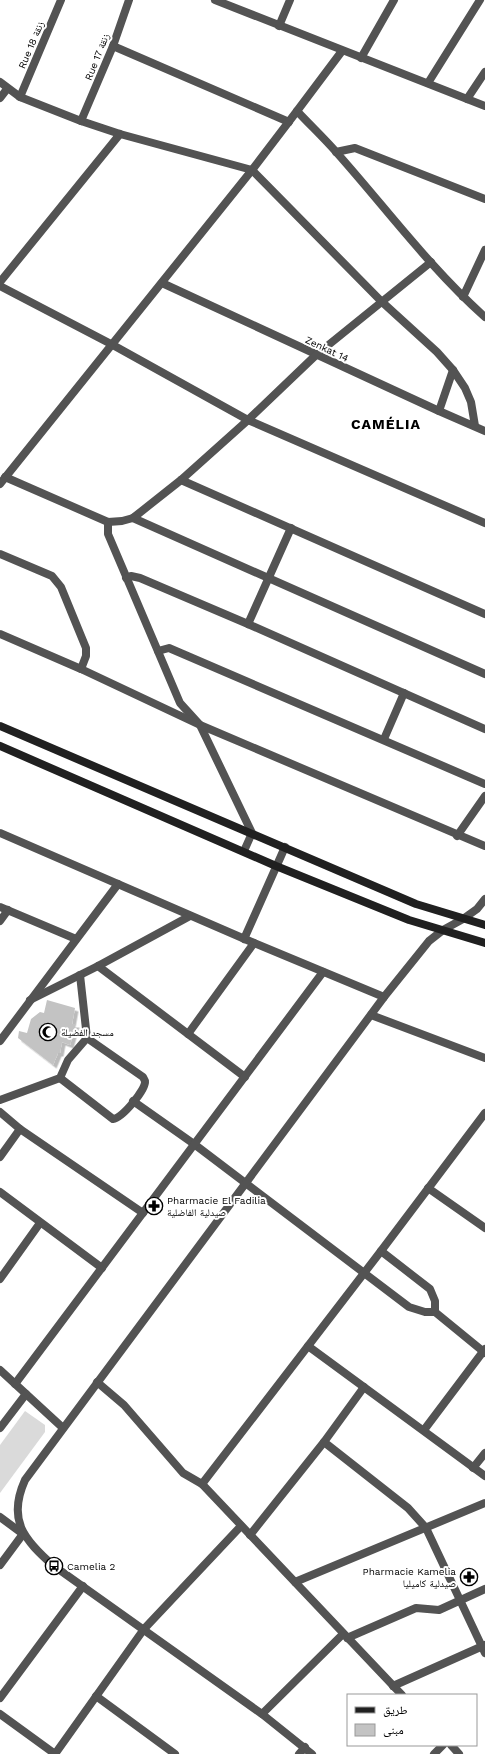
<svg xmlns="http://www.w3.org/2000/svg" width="485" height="1754" viewBox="0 0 485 1754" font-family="'Work Sans','Noto Naskh Arabic',sans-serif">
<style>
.green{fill:#dadada}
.building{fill:#c3c3c3;filter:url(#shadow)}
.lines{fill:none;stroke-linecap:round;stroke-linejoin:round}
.street{stroke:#535353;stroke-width:8}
.secondary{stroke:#202020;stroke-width:8}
.labels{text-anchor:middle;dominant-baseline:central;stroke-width:4;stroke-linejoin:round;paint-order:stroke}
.street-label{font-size:10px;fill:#000;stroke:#fff}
.poi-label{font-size:10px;fill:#000;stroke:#fff;text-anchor:start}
.district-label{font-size:14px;font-weight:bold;letter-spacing:1px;fill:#000;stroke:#fff}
</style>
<defs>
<filter id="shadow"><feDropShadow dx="3.5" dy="3.5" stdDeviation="0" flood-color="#0004"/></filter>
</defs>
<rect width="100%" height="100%" fill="#fff"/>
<!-- green -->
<polygon class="green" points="25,1411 45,1425 45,1432 0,1493 0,1445"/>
<!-- building -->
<polygon class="building" points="47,1000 75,1008 72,1024 76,1024 70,1045 62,1042 60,1053 58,1053 53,1065 18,1038 19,1031 27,1033 31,1019 40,1012 44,1013"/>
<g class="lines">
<!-- street -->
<g class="street">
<polyline points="215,0 485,106"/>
<polyline points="279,26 290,0"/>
<polyline points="113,46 289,122"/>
<path d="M342 51 297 111C310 125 325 139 337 153 386 208 430 268 485 317"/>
<polyline points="361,58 394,0"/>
<polyline points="0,82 20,97 81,121 120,134 252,170 381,301 437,352 453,370 465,388 471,402 475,426"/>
<polyline points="428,83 480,0"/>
<polyline points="20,97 61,0"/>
<polyline points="0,98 7,89"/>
<polyline points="467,99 485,72"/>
<polyline points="81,121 113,46 129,0"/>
<polyline points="336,152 355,148 485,199"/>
<polyline points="0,282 120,134"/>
<polyline points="162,283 439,411 485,431"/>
<polyline points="0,286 111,344 248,420 485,523"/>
<polyline points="463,297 485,250"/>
<polyline points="439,411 453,370"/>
<polyline points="5,477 108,522 122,521 133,518 181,480 248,420 316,355 431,262"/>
<polyline points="181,480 485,614"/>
<polyline points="0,484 252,170 297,111"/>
<polyline points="133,518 485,674"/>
<polyline points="108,522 108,534 180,703 200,725 252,833 244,851"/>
<polyline points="0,554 52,576 61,587 86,648 86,656 81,669"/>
<polyline points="126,578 131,576 140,578 248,624 485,729"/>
<polyline points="248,624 291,528"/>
<polyline points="0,634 81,669 200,725 485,846"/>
<polyline points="158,651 169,648 485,784"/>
<polyline points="384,739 404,693"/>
<polyline points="0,833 254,943 384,997"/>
<polyline points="457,836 485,796"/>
<polyline points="0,907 76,939"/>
<polyline points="0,921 8,910"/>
<polyline points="244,939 285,847"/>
<polyline points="98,966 245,1077"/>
<polyline points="30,1000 98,966 190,916"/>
<polyline points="371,1015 485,1058"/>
<polyline points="188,1034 254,943"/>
<polyline points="0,1041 118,884"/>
<path d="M60 1078 113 1119C122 1118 146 1090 145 1081L143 1077 87 1038"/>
<polyline points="0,1100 60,1078 68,1060 87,1038 80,975"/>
<polyline points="133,1101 194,1144 409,1307 425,1312 435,1312"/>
<polyline points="0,1112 20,1129 143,1213"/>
<polyline points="0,1157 20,1129"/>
<polyline points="428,1188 485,1228"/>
<polyline points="0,1192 102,1268"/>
<polyline points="381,1251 430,1289 435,1301 435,1312 485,1353"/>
<polyline points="0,1279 40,1223"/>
<polyline points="308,1346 485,1476"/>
<polyline points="0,1370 63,1428"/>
<polyline points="97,1382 124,1405 183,1473 202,1484 402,1695"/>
<polyline points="15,1384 323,972"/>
<polyline points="364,1387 324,1442 408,1508 426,1528 485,1653"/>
<polyline points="0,1428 26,1394"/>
<polyline points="424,1430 485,1349"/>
<polyline points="473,1468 485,1453"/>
<polyline points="202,1484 381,1251 485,1113"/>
<polyline points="0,1517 23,1534"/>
<polyline points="250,1535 324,1442"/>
<polyline points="0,1565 23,1534"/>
<polyline points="295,1582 485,1503"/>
<polyline points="347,1638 416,1608 439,1610 485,1589"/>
<polyline points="393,1686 485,1645"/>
<polyline points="96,1696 175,1754"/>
<polyline points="0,1698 83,1586"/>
<polyline points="0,1714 55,1754"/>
<polyline points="262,1714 343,1634"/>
<polyline points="451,1745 459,1754"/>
<polyline points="55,1754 144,1629 241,1526"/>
<polyline points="299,1754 305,1747"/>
<path d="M312 1754 262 1714 54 1566C24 1540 7 1520 25 1480L384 997 429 941 443 930 463 919 477 909 485 899"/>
<polyline points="434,1754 443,1745"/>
</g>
<!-- secondary -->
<g class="secondary">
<polyline points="0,726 416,904 485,925"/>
<polyline points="0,746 276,866 409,920 485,943"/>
</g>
</g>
<!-- icons -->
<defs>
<symbol id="mosque-ring" viewBox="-11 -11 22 22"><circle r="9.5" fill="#fff" stroke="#000" stroke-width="1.5"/><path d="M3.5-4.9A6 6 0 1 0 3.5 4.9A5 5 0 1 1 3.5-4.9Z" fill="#000"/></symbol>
<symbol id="pharmacy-ring" viewBox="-11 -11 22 22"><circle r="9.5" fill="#fff" stroke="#000" stroke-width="1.5"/><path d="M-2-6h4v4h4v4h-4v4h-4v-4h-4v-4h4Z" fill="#000"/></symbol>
<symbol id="bus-ring" viewBox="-11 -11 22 22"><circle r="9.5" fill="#fff" stroke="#000" stroke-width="1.5"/><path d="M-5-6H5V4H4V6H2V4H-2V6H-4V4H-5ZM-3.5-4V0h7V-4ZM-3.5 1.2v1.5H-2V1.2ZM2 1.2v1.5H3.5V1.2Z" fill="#000"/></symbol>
</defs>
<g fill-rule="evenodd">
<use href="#mosque-ring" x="38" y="1022" width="20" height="20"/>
<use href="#pharmacy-ring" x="144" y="1196" width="20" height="20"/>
<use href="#bus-ring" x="44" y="1556" width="20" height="20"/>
<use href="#pharmacy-ring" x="459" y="1567" width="20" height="20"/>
</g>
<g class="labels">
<!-- street labels -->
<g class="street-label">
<text transform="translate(31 45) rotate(-67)">Rue 18 زنقة</text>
<text transform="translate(97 57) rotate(-68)">Rue 17 زنقة</text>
<text transform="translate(327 349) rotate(25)">Zenkat 14</text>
</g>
<!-- poi labels -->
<g class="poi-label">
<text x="61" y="1032">مسجد الفضيلة</text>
<text x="167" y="1200">Pharmacie El Fadilia<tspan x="167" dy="12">صيدلية الفاضلية</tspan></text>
<text x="67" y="1566">Camelia 2</text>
<text x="456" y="1571" text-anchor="end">Pharmacie Kamelia<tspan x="456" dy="12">صيدلية كاميليا</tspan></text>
</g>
<!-- district labels -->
<g class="district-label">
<text x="386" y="424">CAMÉLIA</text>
</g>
</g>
<!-- legend -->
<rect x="347" y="1694" width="130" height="52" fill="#ffffff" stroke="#999999"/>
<rect x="355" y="1707" width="20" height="6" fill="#202020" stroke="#999999"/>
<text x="383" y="1714" font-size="12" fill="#000000">طريق</text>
<rect x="355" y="1724" width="20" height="12" fill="#c3c3c3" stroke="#999999"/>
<text x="383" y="1734" font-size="12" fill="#000000">مبنى</text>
</svg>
